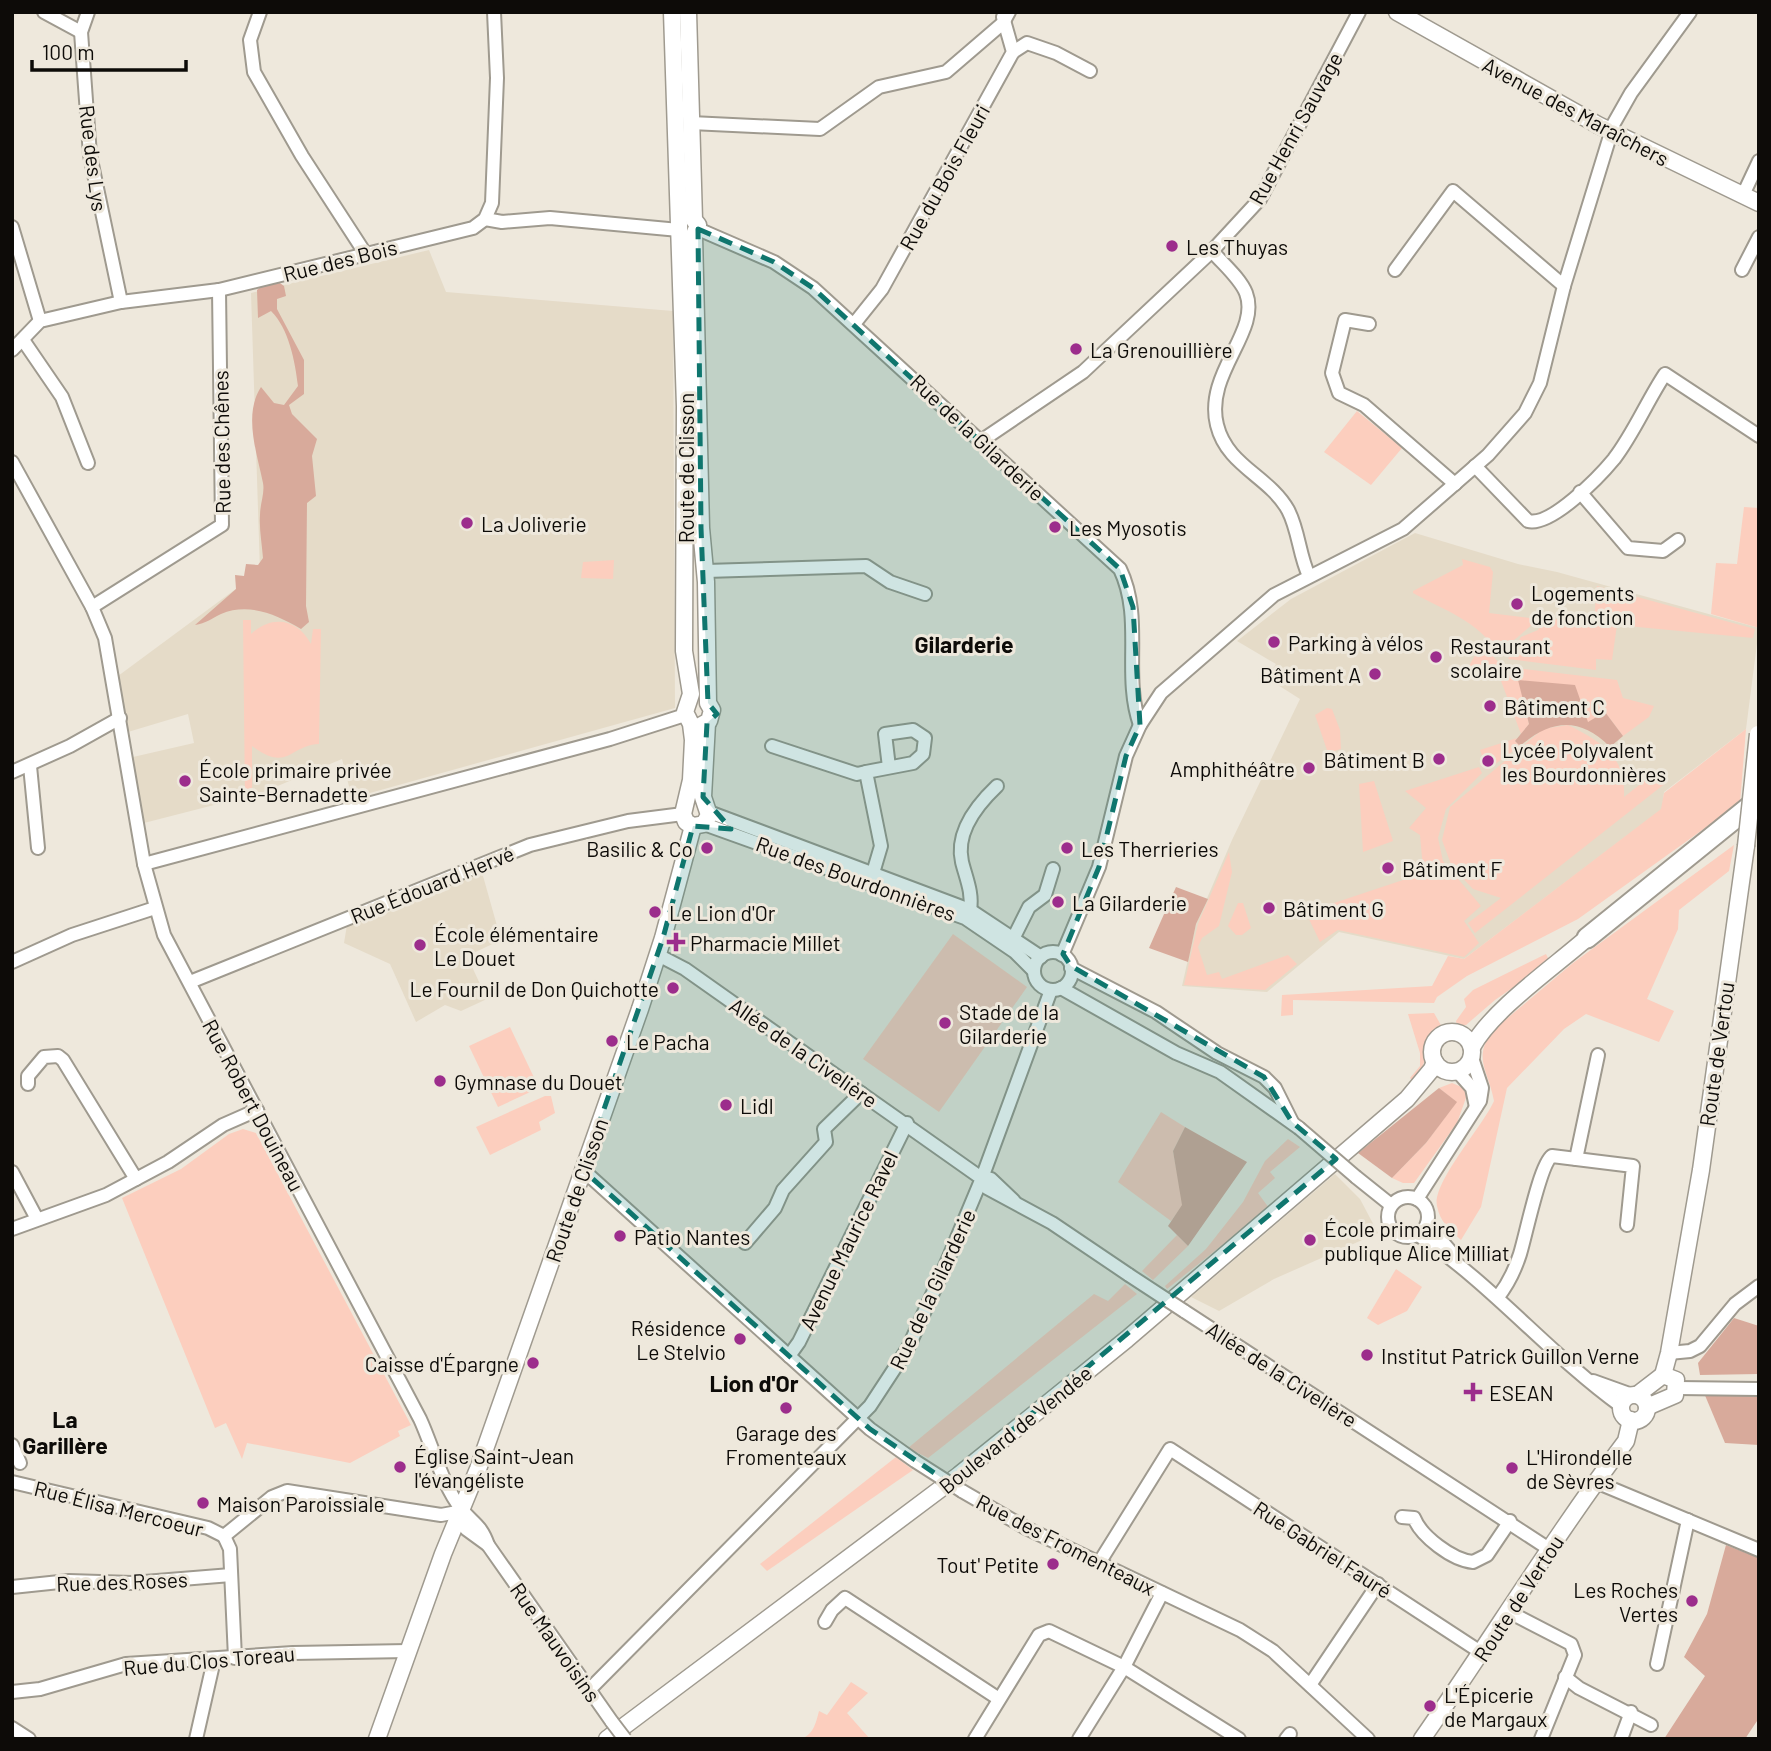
<svg xmlns="http://www.w3.org/2000/svg" width="1771" height="1751" viewBox="0 0 1771 1751" font-family="Barlow,sans-serif">
<style>
.built{fill:#e5dbc8}
.green{fill:#fccebe}
.forest{fill:#d8aa9b}
.lines{fill:none;stroke-linecap:round;stroke-linejoin:round}
.minor-casing{stroke:#9f9a8f;stroke-width:16}
.major-casing{stroke:#9f9a8f;stroke-width:19}
.highway-casing{stroke:#9f9a8f;stroke-width:23}
.minor{stroke:#fff;stroke-width:12}
.major{stroke:#fff;stroke-width:16}
.highway{stroke:#fff;stroke-width:19}
.minor-bridge-casing{stroke:#9f9a8f;stroke-width:16;stroke-linecap:butt}
.major-bridge-casing{stroke:#9f9a8f;stroke-width:19;stroke-linecap:butt}
.minor-bridge{stroke:#fff;stroke-width:12}
.major-bridge{stroke:#fff;stroke-width:16}
.marked{fill:#0f766e;fill-opacity:0.2;stroke:#0f766e;stroke-width:5;stroke-dasharray:14 9;stroke-linejoin:round}
.poi-dot{fill:#9c2d8c;stroke:#eee8dc;stroke-width:2.5}
.labels{text-anchor:middle;dominant-baseline:central;stroke-width:6;stroke-linejoin:round;paint-order:stroke}
.street-label{font-size:21px;fill:#0d0b08;stroke:#eee8dc}
.poi-label{font-size:21px;fill:#0d0b08;stroke:#eee8dc;text-anchor:start}
.neighbourhood-label{font-size:23px;font-weight:bold;fill:#0d0b08;stroke:#eee8dc}
</style>
<rect width="100%" height="100%" fill="#eee8dc"/>
<!-- built -->
<g class="built">
<polygon points="429,250 446,292 673,311 675,708 352,798 342,759 261,793 144,823 133,757 194,743 188,714 128,732 118,676 260,571 251,293"/>
<polygon points="1415,533 1518,564 1557,572 1759,628 1746,729 1664,792 1662,809 1464,959 1339,932 1267,992 1182,986 1196,924 1232,840 1300,699 1267,678 1276,664 1237,641 1291,599"/>
<polygon points="477,870 483,876 501,940 467,956 487,999 461,1011 445,1005 416,1022 390,964 344,943 347,925 368,916 375,918 391,911 390,906 420,894 423,900 431,896 435,888"/>
<polygon points="1335,1174 1360,1199 1378,1233 1274,1279 1219,1311 1191,1297"/>
</g>
<!-- green -->
<g class="green">
<polygon points="1357,411 1402,448 1371,485 1324,452"/>
<polygon points="1744,507 1759,508 1759,628 1711,614 1716,563 1737,564"/>
<path d="M1462 559 1490 567 1493 572 1489 613 1538 619C1535 623 1500 652 1497 653 1482 623 1442 609 1413 593V591L1463 565Z"/>
<polygon points="614,560 613,579 581,578 583,562"/>
<polygon points="1597,586 1755,629 1753,638 1617,625 1612,660 1596,659 1596,670 1508,659 1521,637 1538,630 1546,619 1594,620"/>
<path d="M243 620H251V634C272 614 298 619 311 644L313 629H321L319 744C290 745 288 773 252 746V796L245 798Z"/>
<polygon points="1482,644 1499,663 1507,667 1617,680 1623,698 1654,706 1649,717 1623,736 1605,712 1588,723 1519,680 1529,724 1521,734 1495,665 1464,674"/>
<polygon points="1327,708 1332,709 1340,730 1341,749 1328,753 1315,715"/>
<path d="M1568 725C1602 742 1626 756 1624 797L1657 771 1667 782 1475 933 1468 923 1501 898 1473 889 1452 867 1442 840 1450 807 1543 729Z"/>
<polygon points="1746,729 1740,803 1578,919 1467,976 1437,997 1434,1003 1293,1000 1293,1015 1281,1016 1282,995 1432,986 1448,956 1464,959 1661,809 1664,793"/>
<polygon points="1517,738 1515,741 1520,746 1487,770 1480,750"/>
<polygon points="1479,767 1482,773 1446,809 1438,838 1443,861 1481,906 1464,921 1479,943 1464,957 1338,930 1320,942 1308,917 1331,904 1415,876 1423,869 1420,835 1409,828 1426,808 1405,791"/>
<polygon points="1374,781 1393,841 1363,852 1359,784"/>
<path d="M1734 845 1729 871 1679 910 1678 929 1647 999 1674 1011 1659 1042 1586 1014 1564 1029 1507 1088 1481 1207 1461 1240C1450 1230 1440 1222 1437 1206 1432 1183 1483 1126 1494 1101 1489 1072 1473 1060 1491 1032L1573 963Z"/>
<polygon points="1229,852 1232,872 1219,926 1202,938 1198,947 1207,975 1219,972 1222,979 1288,955 1297,964 1265,990 1184,985 1198,924"/>
<polygon points="1238,903 1243,903 1251,928 1242,935 1236,935 1228,926"/>
<polygon points="953,934 1027,987 939,1112 863,1059"/>
<polygon points="1546,954 1550,962 1495,1000 1466,1025 1457,1025 1456,1021 1466,1007 1464,999 1473,990"/>
<path d="M1434 1013 1442 1027C1422 1046 1430 1061 1414 1082L1410 1078 1420 1066V1053L1408 1014Z"/>
<polygon points="510,1027 539,1088 498,1107 469,1046"/>
<polygon points="1452,1083 1464,1088 1467,1095 1457,1123 1414,1183 1403,1183 1392,1178 1426,1143 1456,1102 1439,1088"/>
<polygon points="545,1096 551,1096 555,1113 539,1122 541,1130 490,1155 476,1127"/>
<polygon points="1161,1112 1185,1127 1173,1151 1183,1205 1171,1221 1118,1182"/>
<polygon points="243,1129 256,1133 411,1425 398,1431 400,1436 350,1463 247,1443 242,1459 226,1423 215,1428 122,1198 181,1169 229,1134"/>
<polygon points="1288,1139 1300,1147 1270,1172 1275,1178 1258,1193 1269,1208 1167,1289 1165,1286 1206,1249 1243,1202 1265,1161"/>
<polygon points="1177,1235 1188,1246 1153,1280 1142,1271"/>
<polygon points="1396,1269 1422,1287 1407,1311 1378,1325 1367,1318"/>
<polygon points="1125,1284 1137,1294 928,1458 908,1448 1094,1294 1108,1301"/>
<polygon points="896,1457 913,1470 767,1571 760,1564"/>
<path d="M851 1682 868 1693 847 1713 870 1739H800C813 1736 816 1723 819 1711L827 1715Z"/>
</g>
<!-- forest -->
<g class="forest">
<path d="M277 281 284 286 286 296 277 299V309L304 360V394L289 405 292 414 317 439 312 456 316 496 307 503 306 606 309 622 301 629C277 615 249 602 221 614 211 619 206 623 195 625L236 589 235 575 244 576 246 564 258 565 263 558C262 544 259 529 260 515 260 504 265 493 263 483 257 453 243 415 261 387L274 403 284 405 298 386C295 361 289 329 271 311L258 318 257 290 265 282Z"/>
<path d="M1518 680 1575 685 1588 722 1605 712 1623 736 1610 747C1579 716 1551 720 1520 746L1515 741 1529 724Z"/>
<polygon points="1176,887 1208,899 1196,924 1188,962 1149,948"/>
<polygon points="1439,1088 1457,1102 1426,1143 1392,1178 1358,1153"/>
<polygon points="1185,1127 1247,1162 1188,1246 1168,1226 1182,1205 1173,1151"/>
<polygon points="1734,1318 1759,1326 1759,1374 1700,1375 1698,1363"/>
<polygon points="1704,1393 1759,1395 1759,1445 1725,1443"/>
<polygon points="1726,1545 1759,1558 1759,1718 1745,1739 1664,1739 1705,1676 1684,1657 1707,1614"/>
</g>
<g class="lines">
<defs>
<g id="minor">
<polyline points="44,12 81,32"/>
<polyline points="88,12 81,32 90,155 121,302"/>
<polyline points="260,12 250,40 254,72 302,156 365,253"/>
<polyline points="1013,52 1027,43 1056,53 1090,71"/>
<polyline points="691,123 820,129 879,87 946,72 1003,23 1009,12"/>
<polyline points="1743,195 1759,161"/>
<polyline points="485,219 502,222 550,218 679,230"/>
<polyline points="12,227 40,321"/>
<path d="M698 229 774 262 813 288 1120 569C1144 619 1122 674 1140 725"/>
<path d="M1212 251C1223 264 1240 278 1246 293 1261 332 1204 373 1217 425 1227 466 1269 476 1288 510 1299 531 1299 555 1309 576"/>
<polyline points="1395,270 1453,191 1564,286"/>
<polyline points="1742,270 1759,237"/>
<polyline points="854,324 882,289 1013,52 1003,17"/>
<polyline points="1369,324 1345,320 1332,373 1339,393 1364,405 1455,484"/>
<polyline points="23,340 62,397 88,463"/>
<polyline points="12,350 40,321 121,302 219,290 473,228 485,219 492,203 497,78 494,12"/>
<polyline points="981,441 1083,372 1212,251 1260,199 1359,12"/>
<path d="M12 462 92 607 105 638 144 864 164 935 420 1419C433 1447 442 1485 462 1510 474 1524 481 1525 488 1545L612 1722"/>
<path d="M1475 466 1528 521C1551 527 1600 476 1614 459 1634 433 1647 401 1665 374L1759 436"/>
<polyline points="1580,492 1628,548 1663,551 1678,540"/>
<polyline points="706,571 866,566 890,582 925,594"/>
<polyline points="92,607 222,525 219,290"/>
<polyline points="772,746 857,774 866,772"/>
<polyline points="30,766 38,848"/>
<polyline points="12,772 70,746 120,718"/>
<polyline points="709,812 970,910 1041,957"/>
<polyline points="704,824 965,918 1015,952 1034,971"/>
<polyline points="144,864 610,739 685,715"/>
<polyline points="873,873 881,846 866,772 913,763 923,754 925,738 913,730 885,734 889,767"/>
<path d="M970 910C973 893 966 878 962 862 955 832 977 805 997 786"/>
<polyline points="1014,937 1029,907 1045,895 1053,869"/>
<circle cx="1053" cy="971" r="19"/>
<polyline points="658,955 685,969 977,1175 991,1179 1014,1201"/>
<polyline points="1062,955 1099,867 1126,756 1140,725 1161,693 1274,595 1403,529 1488,455 1525,413 1540,383 1564,286 1614,123 1631,93 1690,12"/>
<polyline points="12,962 72,935 155,908"/>
<polyline points="1071,968 1156,1012 1217,1053 1264,1077 1275,1088 1292,1122"/>
<polyline points="190,982 530,845 628,821 683,814"/>
<polyline points="1061,988 1176,1053 1220,1072 1299,1128"/>
<polyline points="1457,1071 1472,1088 1476,1107"/>
<polyline points="28,1084 28,1076 44,1057 58,1056 63,1060 136,1179"/>
<polyline points="1576,1159 1598,1055"/>
<polyline points="583,1170 870,1429 915,1461"/>
<polyline points="12,1172 37,1219"/>
<polyline points="1356,1177 1391,1205"/>
<polyline points="982,1178 987,1188 1052,1223 1129,1275"/>
<circle cx="1408" cy="1217" r="20"/>
<polyline points="1417,1199 1480,1101 1482,1088 1472,1058"/>
<polyline points="1427,1224 1451,1252"/>
<polyline points="12,1229 106,1195 168,1162 223,1125 257,1110"/>
<path d="M1418 1235C1492 1284 1549 1354 1621 1406"/>
<polyline points="745,1243 775,1208 783,1190 826,1142 824,1129 861,1093"/>
<path d="M1498 1297C1508 1284 1515 1270 1520 1254 1526 1235 1540 1164 1552 1156L1633 1166 1627 1225"/>
<polyline points="1184,1311 1549,1549"/>
<polyline points="1669,1353 1690,1351 1700,1346 1735,1304 1759,1286"/>
<polyline points="789,1356 799,1342 907,1123"/>
<polyline points="1593,1381 1632,1395"/>
<polyline points="1678,1388 1759,1389"/>
<polyline points="12,1445 20,1463"/>
<polyline points="12,1482 208,1528 224,1536"/>
<polyline points="1596,1482 1759,1550"/>
<polyline points="962,1491 1026,1528 1240,1630 1273,1651 1368,1739"/>
<polyline points="462,1507 466,1529 488,1545"/>
<path d="M1402 1517 1414 1518C1421 1536 1452 1560 1473 1562L1487 1555 1510 1521"/>
<polyline points="224,1536 272,1497 287,1491 441,1515 463,1511"/>
<polyline points="224,1536 230,1549 235,1658"/>
<polyline points="1099,1563 1170,1449 1482,1653"/>
<polyline points="12,1587 69,1581 132,1583 231,1575"/>
<polyline points="1509,1612 1571,1644 1575,1655 1541,1739"/>
<polyline points="825,1622 832,1610 845,1598 999,1699"/>
<polyline points="1657,1664 1688,1520"/>
<polyline points="1565,1677 1579,1688 1651,1725"/>
<polyline points="1310,1685 1378,1584"/>
<polyline points="589,1690 870,1406 908,1348 946,1264 982,1178 1051,990"/>
<polyline points="12,1692 40,1689 126,1664 293,1653 408,1651"/>
<polyline points="12,1728 29,1739"/>
<polyline points="196,1739 214,1660"/>
<polyline points="975,1739 1039,1635 1049,1631 1124,1667 1239,1739"/>
<polyline points="1079,1739 1124,1667 1162,1593"/>
<polyline points="1286,1739 1290,1734"/>
<polyline points="1621,1739 1631,1712"/>
</g>
<g id="major">
<polyline points="672,12 685,406 684,651 691,694 685,712 691,724 693,740 691,780 683,814 686,822 693,826 704,824 709,815 703,797 707,723"/>
<polyline points="688,12 694,220 698,225 694,235 701,528 706,582 708,703 712,710 709,721 700,726"/>
<polyline points="1397,12 1598,125 1759,203"/>
<circle cx="1452" cy="1052" r="20"/>
<path d="M1472 1047C1492 1010 1554 967 1587 938"/>
<polyline points="1663,1375 1669,1353 1701,1170 1746,846"/>
<polyline points="1637,1395 1663,1375 1676,1380 1675,1395 1647,1407"/>
<circle cx="1634" cy="1408" r="13"/>
<polyline points="377,1739 443,1554 478,1469 640,1009 663,938 693,826"/>
<polyline points="607,1739 959,1475 1127,1339 1407,1099 1432,1069 1435,1062"/>
<path d="M1422 1739C1491 1640 1554 1537 1626 1441L1631 1420"/>
</g>
<polyline id="highway" points="1587,938 1759,799"/>
</defs>
<!-- minor casing -->
<use href="#minor" class="minor-casing"/>
<!-- major casing -->
<use href="#major" class="major-casing"/>
<!-- highway casing -->
<use href="#highway" class="highway-casing"/>
<!-- minor -->
<use href="#minor" class="minor"/>
<!-- major -->
<use href="#major" class="major"/>
<!-- highway -->
<use href="#highway" class="highway"/>
<defs>
<g id="minor-bridge">
<polyline points="1299,1128 1356,1177"/>
<polyline points="1129,1275 1184,1311"/>
<polyline points="915,1461 962,1491"/>
<polyline points="612,1722 625,1739"/>
</g>
<polyline id="major-bridge" points="1746,846 1758,734"/>
</defs>
<!-- minor-bridge casing -->
<use href="#minor-bridge" class="minor-bridge-casing"/>
<!-- major-bridge casing -->
<use href="#major-bridge" class="major-bridge-casing"/>
<!-- minor-bridge -->
<use href="#minor-bridge" class="minor-bridge"/>
<!-- major-bridge -->
<use href="#major-bridge" class="major-bridge"/>
</g>
<!-- marked area -->
<path class="marked" d="M698 229 774 262 813 288 1120 569 1133 607 1140 725 1126 756 1099 867 1063 954 1071 966 1264 1077 1292 1122 1336 1159 949 1483 870 1429 583 1170 663 938 693 826 731 829 703 797 707 723 717 714 708 703 701 528Z"/>
<!-- markers -->
<g class="poi-dot">
<circle cx="1172" cy="246" r="7"/>
<circle cx="1076" cy="349" r="7"/>
<circle cx="467" cy="523" r="7"/>
<circle cx="1055" cy="527" r="7"/>
<circle cx="1517" cy="604" r="7"/>
<circle cx="1274" cy="642" r="7"/>
<circle cx="1436" cy="657" r="7"/>
<circle cx="1375" cy="674" r="7"/>
<circle cx="1490" cy="706" r="7"/>
<circle cx="1439" cy="759" r="7"/>
<circle cx="1488" cy="761" r="7"/>
<circle cx="1309" cy="768" r="7"/>
<circle cx="185" cy="781" r="7"/>
<circle cx="707" cy="848" r="7"/>
<circle cx="1067" cy="848" r="7"/>
<circle cx="1388" cy="868" r="7"/>
<circle cx="1058" cy="902" r="7"/>
<circle cx="1269" cy="908" r="7"/>
<circle cx="655" cy="912" r="7"/>
<path d="M672.5 931.5h7v7h7v7h-7v7h-7v-7h-7v-7h7z"/>
<circle cx="420" cy="945" r="7"/>
<circle cx="673" cy="988" r="7"/>
<circle cx="945" cy="1023" r="7"/>
<circle cx="612" cy="1041" r="7"/>
<circle cx="440" cy="1081" r="7"/>
<circle cx="726" cy="1105" r="7"/>
<circle cx="620" cy="1236" r="7"/>
<circle cx="1310" cy="1240" r="7"/>
<circle cx="740" cy="1339" r="7"/>
<circle cx="1367" cy="1355" r="7"/>
<circle cx="533" cy="1363" r="7"/>
<path d="M1469.5 1381.5h7v7h7v7h-7v7h-7v-7h-7v-7h7z"/>
<circle cx="786" cy="1408" r="7"/>
<circle cx="400" cy="1467" r="7"/>
<circle cx="1512" cy="1468" r="7"/>
<circle cx="203" cy="1503" r="7"/>
<circle cx="1053" cy="1564" r="7"/>
<circle cx="1692" cy="1601" r="7"/>
<circle cx="1430" cy="1706" r="7"/>
</g>
<g class="labels">
<!-- street labels -->
<g class="street-label">
<text transform="translate(1576 111) rotate(28)">Avenue des Maraîchers</text>
<text transform="translate(1295 128) rotate(-61)">Rue Henri Sauvage</text>
<text transform="translate(94 158) rotate(83)">Rue des Lys</text>
<text transform="translate(944 177) rotate(-61)">Rue du Bois Fleuri</text>
<text transform="translate(340 260) rotate(-14)">Rue des Bois</text>
<text transform="translate(978 437) rotate(43)">Rue de la Gilarderie</text>
<text transform="translate(221 442) rotate(-91)">Rue des Chênes</text>
<text transform="translate(685 468) rotate(-90)">Route de Clisson</text>
<text transform="translate(856 878) rotate(20)">Rue des Bourdonnières</text>
<text transform="translate(432 884) rotate(-22)">Rue Édouard Hervé</text>
<text transform="translate(804 1052) rotate(35)">Allée de la Civelière</text>
<text transform="translate(1716 1054) rotate(-82)">Route de Vertou</text>
<text transform="translate(254 1105) rotate(62)">Rue Robert Douineau</text>
<text transform="translate(576 1190) rotate(-71)">Route de Clisson</text>
<text transform="translate(848 1240) rotate(-64)">Avenue Maurice Ravel</text>
<text transform="translate(932 1289) rotate(-65)">Rue de la Gilarderie</text>
<text transform="translate(1282 1374) rotate(33)">Allée de la Civelière</text>
<text transform="translate(1015 1429) rotate(-39)">Boulevard de Vendée</text>
<text transform="translate(119 1508) rotate(14)">Rue Élisa Mercoeur</text>
<text transform="translate(1066 1544) rotate(27)">Rue des Fromenteaux</text>
<text transform="translate(1323 1549) rotate(33)">Rue Gabriel Fauré</text>
<text transform="translate(122 1581) rotate(-2)">Rue des Roses</text>
<text transform="translate(1518 1598) rotate(-57)">Route de Vertou</text>
<text transform="translate(556 1642) rotate(55)">Rue Mauvoisins</text>
<text transform="translate(209 1660) rotate(-5)">Rue du Clos Toreau</text>
</g>
<!-- poi labels -->
<g class="poi-label">
<text x="1186" y="246">Les Thuyas</text>
<text x="1090" y="349">La Grenouillière</text>
<text x="481" y="523">La Joliverie</text>
<text x="1069" y="527">Les Myosotis</text>
<text x="1531" y="592">Logements<tspan x="1531" dy="24">de fonction</tspan></text>
<text x="1288" y="642">Parking à vélos</text>
<text x="1450" y="645">Restaurant<tspan x="1450" dy="24">scolaire</tspan></text>
<text x="1361" y="674" text-anchor="end">Bâtiment A</text>
<text x="1504" y="706">Bâtiment C</text>
<text x="1502" y="749">Lycée Polyvalent<tspan x="1502" dy="24">les Bourdonnières</tspan></text>
<text x="1425" y="759" text-anchor="end">Bâtiment B</text>
<text x="1295" y="768" text-anchor="end">Amphithéâtre</text>
<text x="199" y="769">École primaire privée<tspan x="199" dy="24">Sainte-Bernadette</tspan></text>
<text x="693" y="848" text-anchor="end">Basilic &amp; Co</text>
<text x="1081" y="848">Les Therrieries</text>
<text x="1402" y="868">Bâtiment F</text>
<text x="1072" y="902">La Gilarderie</text>
<text x="1283" y="908">Bâtiment G</text>
<text x="669" y="912">Le Lion d'Or</text>
<text x="434" y="933">École élémentaire<tspan x="434" dy="24">Le Douet</tspan></text>
<text x="690" y="942">Pharmacie Millet</text>
<text x="659" y="988" text-anchor="end">Le Fournil de Don Quichotte</text>
<text x="959" y="1011">Stade de la<tspan x="959" dy="24">Gilarderie</tspan></text>
<text x="626" y="1041">Le Pacha</text>
<text x="454" y="1081">Gymnase du Douet</text>
<text x="740" y="1105">Lidl</text>
<text x="1324" y="1228">École primaire<tspan x="1324" dy="24">publique Alice Milliat</tspan></text>
<text x="634" y="1236">Patio Nantes</text>
<text x="726" y="1327" text-anchor="end">Résidence<tspan x="726" dy="24">Le Stelvio</tspan></text>
<text x="1381" y="1355">Institut Patrick Guillon Verne</text>
<text x="519" y="1363" text-anchor="end">Caisse d'Épargne</text>
<text x="1489" y="1392">ESEAN</text>
<text x="786" y="1432" text-anchor="middle">Garage des<tspan x="786" dy="24">Fromenteaux</tspan></text>
<text x="414" y="1455">Église Saint-Jean<tspan x="414" dy="24">l'évangéliste</tspan></text>
<text x="1526" y="1456">L'Hirondelle<tspan x="1526" dy="24">de Sèvres</tspan></text>
<text x="217" y="1503">Maison Paroissiale</text>
<text x="1039" y="1564" text-anchor="end">Tout' Petite</text>
<text x="1678" y="1589" text-anchor="end">Les Roches<tspan x="1678" dy="24">Vertes</tspan></text>
<text x="1444" y="1694">L'Épicerie<tspan x="1444" dy="24">de Margaux</tspan></text>
</g>
<!-- neighbourhood labels -->
<g class="neighbourhood-label">
<text x="964" y="644">Gilarderie</text>
<text x="754" y="1383">Lion d'Or</text>
<text x="65" y="1419">La<tspan x="65" dy="26">Garillère</tspan></text>
</g>
</g>
<!-- border -->
<rect width="1771" height="1751" fill="none" stroke="#0d0b08" stroke-width="28"/>
<!-- scale -->
<path d="M32 60v10h154v-10" fill="none" stroke="#0d0b08" stroke-width="3.5"/>
<text x="42" y="60" font-size="21" fill="#0d0b08" stroke="#eee8dc" stroke-width="5" paint-order="stroke">100 m</text>
</svg>
